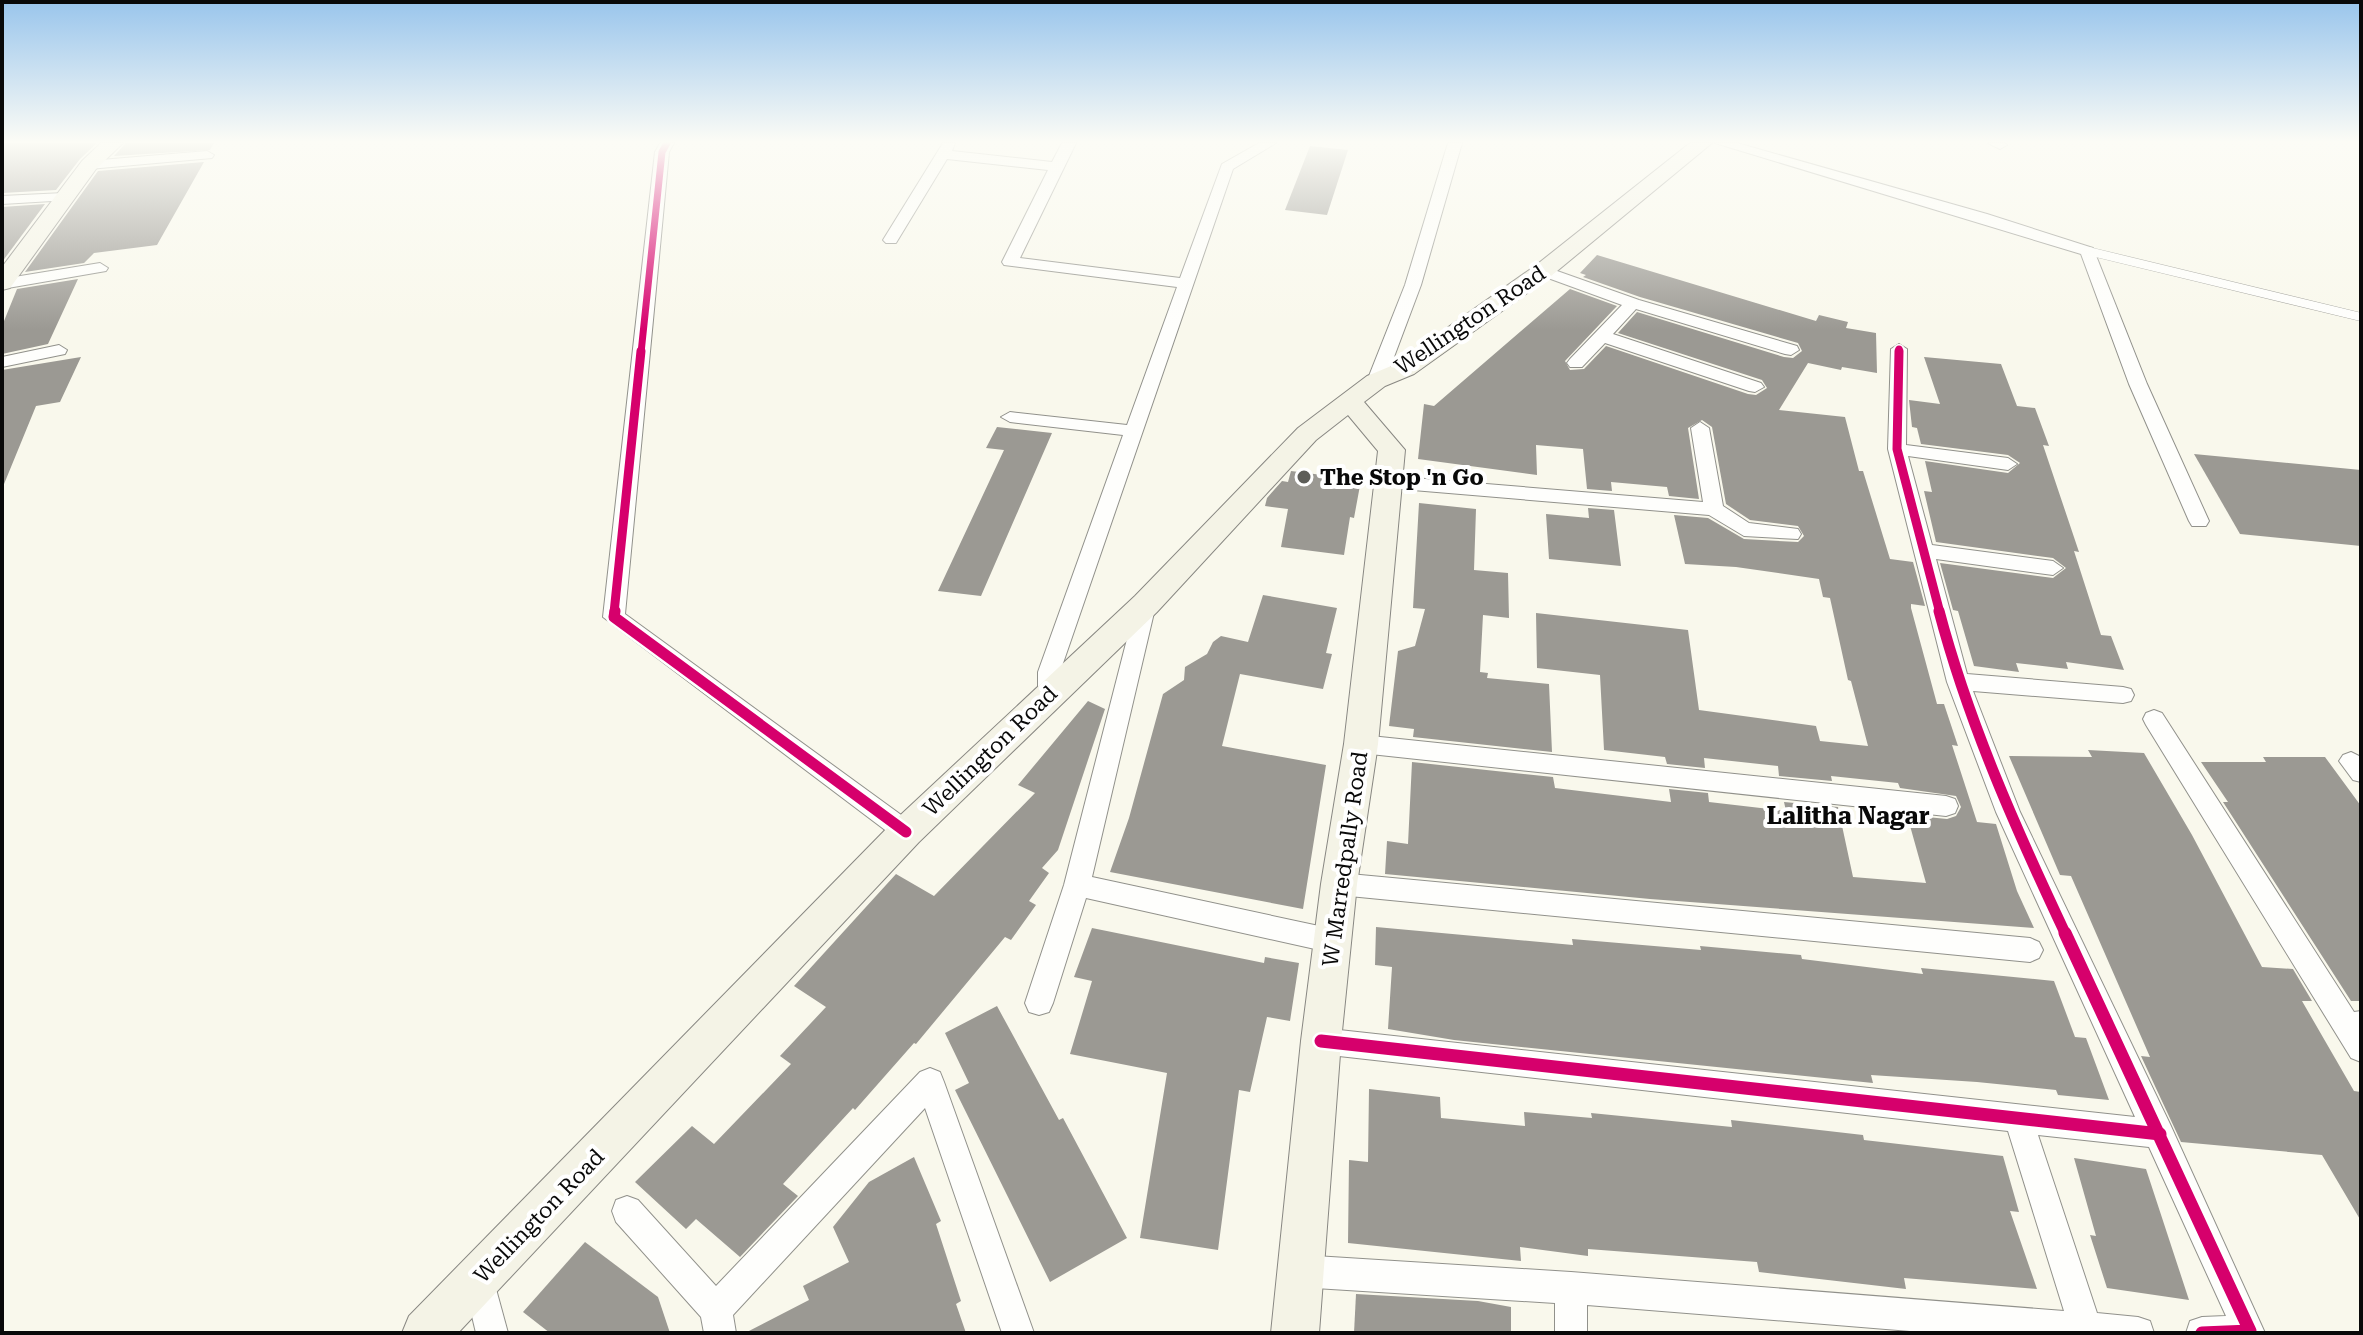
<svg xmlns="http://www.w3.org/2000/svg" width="2363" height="1335" viewBox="0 0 2363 1335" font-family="'Roboto Serif',serif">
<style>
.building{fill:#9b9993}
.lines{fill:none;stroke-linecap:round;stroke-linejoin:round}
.lane-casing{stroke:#91918b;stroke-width:9}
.street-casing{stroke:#91918b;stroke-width:2}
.secondary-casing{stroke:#888782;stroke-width:2}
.lane{stroke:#fefefc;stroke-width:8}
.street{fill:#fefefc;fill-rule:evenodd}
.secondary{fill:#f4f3e6;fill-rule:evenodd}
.cycleway-far3-casing{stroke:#fff;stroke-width:10}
.cycleway-far2-casing{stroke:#fff;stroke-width:13}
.cycleway-far1-casing{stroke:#fff;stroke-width:16}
.cycleway-casing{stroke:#fff;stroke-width:18}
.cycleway-far3{stroke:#d6006c;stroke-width:7}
.cycleway-far2{stroke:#d6006c;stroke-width:9}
.cycleway-far1{stroke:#d6006c;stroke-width:11}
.cycleway{stroke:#d6006c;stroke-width:13}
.poi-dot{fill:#5d5d58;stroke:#fff;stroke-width:3}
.labels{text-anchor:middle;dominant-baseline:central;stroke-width:8;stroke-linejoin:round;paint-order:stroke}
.street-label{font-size:22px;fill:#090909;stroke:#fff}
.poi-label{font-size:22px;font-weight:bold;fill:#090909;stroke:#fff;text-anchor:start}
.neighbourhood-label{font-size:24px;font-weight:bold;fill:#090909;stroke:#fff}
</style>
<rect width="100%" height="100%" fill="#f9f8ec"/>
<!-- building -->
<g class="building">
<polygon points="2,143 97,143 80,159 56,190 2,193"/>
<polygon points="126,143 214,143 210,150 114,156"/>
<polygon points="1310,146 1348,150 1327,215 1285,210"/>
<polygon points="204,162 157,245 94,253 84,263 25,272 98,171"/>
<polygon points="45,204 2,262 2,207"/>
<polygon points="1597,255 1816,321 1819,315 1848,322 1846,328 1876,333 1877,373 1842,367 1841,370 1808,363 1779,410 1845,417 1859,471 1863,471 1890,559 1913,562 1925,606 1911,604 1911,608 1937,704 1944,704 1958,746 1952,745 1977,822 1996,824 2017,891 2034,928 1650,899 1385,874 1387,841 1408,844 1412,762 1553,777 1555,788 1671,802 1669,789 1708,793 1709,802 1786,811 1784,802 1838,807 1853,877 1926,883 1907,815 1947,819 1956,816 1961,807 1956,796 1900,788 1898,783 1831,776 1832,781 1779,776 1778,766 1704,758 1705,768 1667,764 1665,757 1604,750 1600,675 1537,668 1536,613 1688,630 1699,710 1816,726 1820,741 1868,746 1851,681 1848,680 1830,598 1823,597 1819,579 1736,567 1685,564 1674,515 1708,518 1744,539 1798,542 1804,536 1798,526 1750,520 1726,504 1712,427 1702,420 1688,428 1699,499 1669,496 1667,487 1611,482 1612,491 1587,489 1583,449 1536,445 1537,475 1418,459 1424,404 1434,406 1570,289 1617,306 1565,361 1570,370 1584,369 1606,346 1748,394 1756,395 1767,388 1762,380 1618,333 1637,312 1784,357 1793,358 1802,351 1798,343 1640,297 1583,277 1586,275 1580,273"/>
<polygon points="78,279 48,344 2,354 2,326 17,289"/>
<polygon points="81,357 60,402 36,406 2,489 2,370"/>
<polygon points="1924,357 2001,364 2017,406 2035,408 2049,446 2043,445 2079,552 2074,551 2101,635 2111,636 2124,670 2066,662 2068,669 2016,663 2019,672 1974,666 1958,611 1953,610 1940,563 2053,578 2066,568 2053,558 1936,542 1924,491 1932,492 1925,461 2008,473 2020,463 2008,455 1921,444 1917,428 1912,427 1909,400 1940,404"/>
<polygon points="997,427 1052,433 981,596 938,591 1004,450 986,448"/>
<polygon points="2194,454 2361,470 2361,546 2240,534"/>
<polygon points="1291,471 1361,480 1354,518 1350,517 1344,555 1281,547 1288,509 1265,506 1267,498 1282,481 1288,482"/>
<polygon points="1419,503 1476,509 1474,570 1508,573 1509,618 1483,615 1480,672 1488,673 1487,678 1549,684 1552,752 1413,737 1414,729 1389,726 1398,651 1415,646 1425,609 1413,608"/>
<polygon points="1588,508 1614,510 1621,566 1549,559 1546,514 1589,518"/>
<polygon points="1263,595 1337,608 1326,653 1332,654 1323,689 1240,674 1222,746 1326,765 1303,909 1110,872 1129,818 1163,694 1184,680 1185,667 1207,654 1213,642 1221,636 1248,642"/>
<polygon points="1088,701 1105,709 1058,850 1042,868 1049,873 1029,901 1036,905 1011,940 1005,937 916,1044 914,1043 855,1110 853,1108 783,1184 798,1196 740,1257 696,1219 686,1229 635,1182 692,1126 714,1144 791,1064 780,1056 826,1007 794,986 896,874 934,896 1035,793 1018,785"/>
<polygon points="2088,750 2144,753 2192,835 2262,967 2293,969 2312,1001 2302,1001 2354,1091 2361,1092 2361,1221 2322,1155 2181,1142 2141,1056 2150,1057 2071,876 2060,875 2009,756 2092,757"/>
<polygon points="2263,757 2325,757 2361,806 2361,1001 2351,1001 2223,802 2228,802 2201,762 2266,762"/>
<polygon points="1376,927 1573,945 1572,939 1701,950 1700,946 1801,955 1802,959 1923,974 1921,968 2054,981 2075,1037 2086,1038 2109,1100 2058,1095 2056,1090 1977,1082 1871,1075 1873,1083 1454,1040 1388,1029 1392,967 1375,965"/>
<polygon points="1092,928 1264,963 1265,957 1299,963 1290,1021 1267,1017 1250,1092 1239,1090 1218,1250 1140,1238 1167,1073 1070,1054 1092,981 1074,977"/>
<polygon points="997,1006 1059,1120 1063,1118 1127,1238 1050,1282 955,1090 969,1083 945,1033"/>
<polygon points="1369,1089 1440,1097 1441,1118 1525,1126 1524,1112 1592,1118 1591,1113 1732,1127 1731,1120 1863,1135 1864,1140 2003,1156 2019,1212 2010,1211 2037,1289 1904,1278 1906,1289 1759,1272 1757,1262 1588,1249 1588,1256 1520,1247 1521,1261 1348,1243 1349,1160 1368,1162"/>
<polygon points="914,1157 941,1221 936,1224 961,1301 956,1304 966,1333 745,1333 809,1300 803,1286 849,1262 833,1227 869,1182"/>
<polygon points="2074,1158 2146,1169 2189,1300 2107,1288 2090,1235 2096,1236"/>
<polygon points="585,1242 658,1297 670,1333 550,1333 523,1312"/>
<polygon points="1356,1294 1478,1301 1511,1307 1511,1333 1354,1333"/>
</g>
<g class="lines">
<defs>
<polyline id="lane" points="2088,251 2361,317"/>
<g id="street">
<polygon points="660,143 674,143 669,152 625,614 915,825 918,832 915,839 906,842 897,839 603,617 655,152"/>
<polygon points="943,143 955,143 952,151 1052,162 1062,143 1076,143 1020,258 1180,278 1222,164 1259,143 1276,143 1233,169 1060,672 1060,695 1057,701 1049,703 1041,701 1038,695 1038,672 1123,435 1010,422 1001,417 1010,412 1127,425 1177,287 1004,265 1002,262 1048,170 947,159 896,243 886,243 883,240"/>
<polygon points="1448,143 1462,143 1421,285 1385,381 1382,385 1370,385 1367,381 1405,285"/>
<polygon points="1715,143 1737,143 1987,214 2093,248 2147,384 2209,521 2206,526 2192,526 2189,521 2129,384 2081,254"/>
<polygon points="1988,143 2005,143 2007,145 2000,149"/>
<polygon points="207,151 214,155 212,158 89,169 82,165 89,161"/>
<polygon points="64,193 69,194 69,200 2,204 2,196"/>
<polygon points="100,263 108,268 106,271 2,289 2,279"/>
<polygon points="1543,266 1639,300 1797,346 1799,350 1791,355 1785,354 1636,309 1613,334 1761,383 1764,387 1755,392 1749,391 1605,343 1582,367 1570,367 1567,363 1570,359 1622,305 1537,274 1537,268"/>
<polygon points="1899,344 1907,349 1906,445 2008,458 2017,464 2008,470 1908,456 1932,545 2053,561 2063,568 2053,575 1936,559 1967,674 2123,687 2131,689 2134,695 2131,701 2123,703 1973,691 2020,812 2170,1124 2265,1333 2186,1333 2190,1321 2202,1317 2226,1316 2149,1147 2038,1135 2097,1313 2138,1317 2150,1321 2154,1333 1935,1333 1587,1305 1587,1333 1555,1333 1555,1303 1299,1287 1288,1282 1283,1271 1288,1260 1299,1255 1571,1272 2064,1311 2008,1131 1321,1054 1311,1050 1307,1041 1311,1032 1321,1028 2135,1117 1996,812 1947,682 1888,449 1891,349"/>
<polygon points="59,345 67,350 65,354 2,367 2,357"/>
<polygon points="1700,422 1709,428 1723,506 1749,523 1798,529 1801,534 1798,539 1744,536 1709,515 1389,488 1379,482 1389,476 1703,502 1691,428"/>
<polygon points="1146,597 1153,599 1156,604 1092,877 1333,929 1342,933 1346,941 1342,949 1333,953 1086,898 1053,1003 1049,1012 1039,1015 1029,1012 1025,1003 1064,885 1136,604 1139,599"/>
<polygon points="2154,710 2162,713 2354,1012 2361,1011 2361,1062 2351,1058 2146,725 2143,719 2146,713"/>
<polygon points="1361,735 1946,796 1955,799 1958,806 1955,813 1946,816 1361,753 1353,750 1349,744 1353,738"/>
<polygon points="2351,752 2361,757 2361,782 2353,780 2339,761 2343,755"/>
<polygon points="1339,873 2030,938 2039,942 2043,950 2039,958 2030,962 1339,895 1330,892 1326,884 1330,876"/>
<polygon points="930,1068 940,1072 944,1082 1034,1333 1002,1333 925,1108 733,1315 736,1333 704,1333 701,1317 616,1222 612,1211 616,1200 627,1196 638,1200 716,1286 920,1072"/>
<polygon points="479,1262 490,1267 508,1333 476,1333 463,1278 468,1267"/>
</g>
<g id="secondary">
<polygon points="101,143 123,143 96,169 10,288 2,290 2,267 82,161"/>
<polygon points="1690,143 1712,143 1551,276 1414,374 1385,386 1364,402 1405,450 1378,744 1357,884 1341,1041 1319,1333 1271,1333 1301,1041 1321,884 1344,744 1378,451 1348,415 1316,440 1157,612 919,842 458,1333 402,1333 409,1316 893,822 1135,596 1298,428 1367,376 1396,364 1535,266"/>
</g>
</defs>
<!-- lane casing -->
<use href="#lane" class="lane-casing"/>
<!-- street casing -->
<use href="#street" class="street-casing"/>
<!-- secondary casing -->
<use href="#secondary" class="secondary-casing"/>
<!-- lane -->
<use href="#lane" class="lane"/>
<!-- street -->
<use href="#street" class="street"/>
<!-- secondary -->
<use href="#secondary" class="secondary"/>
<defs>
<g id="cycleway-far3">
<polyline points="641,353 662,152 667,143"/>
<polyline points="1899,353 1899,349"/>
</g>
<g id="cycleway-far2">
<polyline points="1899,351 1897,449 1940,613"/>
<polyline points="614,613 641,351"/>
</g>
<g id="cycleway-far1">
<polyline points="615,611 614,617 906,832"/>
<path d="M1939 611C1969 724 2016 829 2066 935"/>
</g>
<g id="cycleway">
<polyline points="2065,933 2250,1331 2202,1333"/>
<polyline points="1321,1041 2160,1134"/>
</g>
</defs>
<!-- cycleway-far3 casing -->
<use href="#cycleway-far3" class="cycleway-far3-casing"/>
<!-- cycleway-far2 casing -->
<use href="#cycleway-far2" class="cycleway-far2-casing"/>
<!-- cycleway-far1 casing -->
<use href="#cycleway-far1" class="cycleway-far1-casing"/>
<!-- cycleway casing -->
<use href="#cycleway" class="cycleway-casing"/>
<!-- cycleway-far3 -->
<use href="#cycleway-far3" class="cycleway-far3"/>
<!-- cycleway-far2 -->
<use href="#cycleway-far2" class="cycleway-far2"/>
<!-- cycleway-far1 -->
<use href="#cycleway-far1" class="cycleway-far1"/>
<!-- cycleway -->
<use href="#cycleway" class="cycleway"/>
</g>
<!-- sky -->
<linearGradient id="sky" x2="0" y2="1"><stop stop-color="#99c5ec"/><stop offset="0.43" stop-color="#fcfcf6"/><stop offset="1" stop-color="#fcfcf6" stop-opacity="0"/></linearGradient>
<rect width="2363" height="330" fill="url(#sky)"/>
<!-- markers -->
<circle class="poi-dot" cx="1304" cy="477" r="8"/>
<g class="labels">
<!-- street labels -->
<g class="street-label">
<text transform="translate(1470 320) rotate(-34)">Wellington Road</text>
<text transform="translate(990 751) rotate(-44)">Wellington Road</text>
<text transform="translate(1345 859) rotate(-82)">W Marredpally Road</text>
<text transform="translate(539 1216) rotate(-46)">Wellington Road</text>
</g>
<!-- poi labels -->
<g class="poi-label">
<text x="1320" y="477">The Stop 'n Go</text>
</g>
<!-- neighbourhood labels -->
<g class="neighbourhood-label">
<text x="1848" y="816">Lalitha Nagar</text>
</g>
</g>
<!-- border -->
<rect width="2363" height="1335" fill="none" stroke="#090909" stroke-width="8"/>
</svg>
